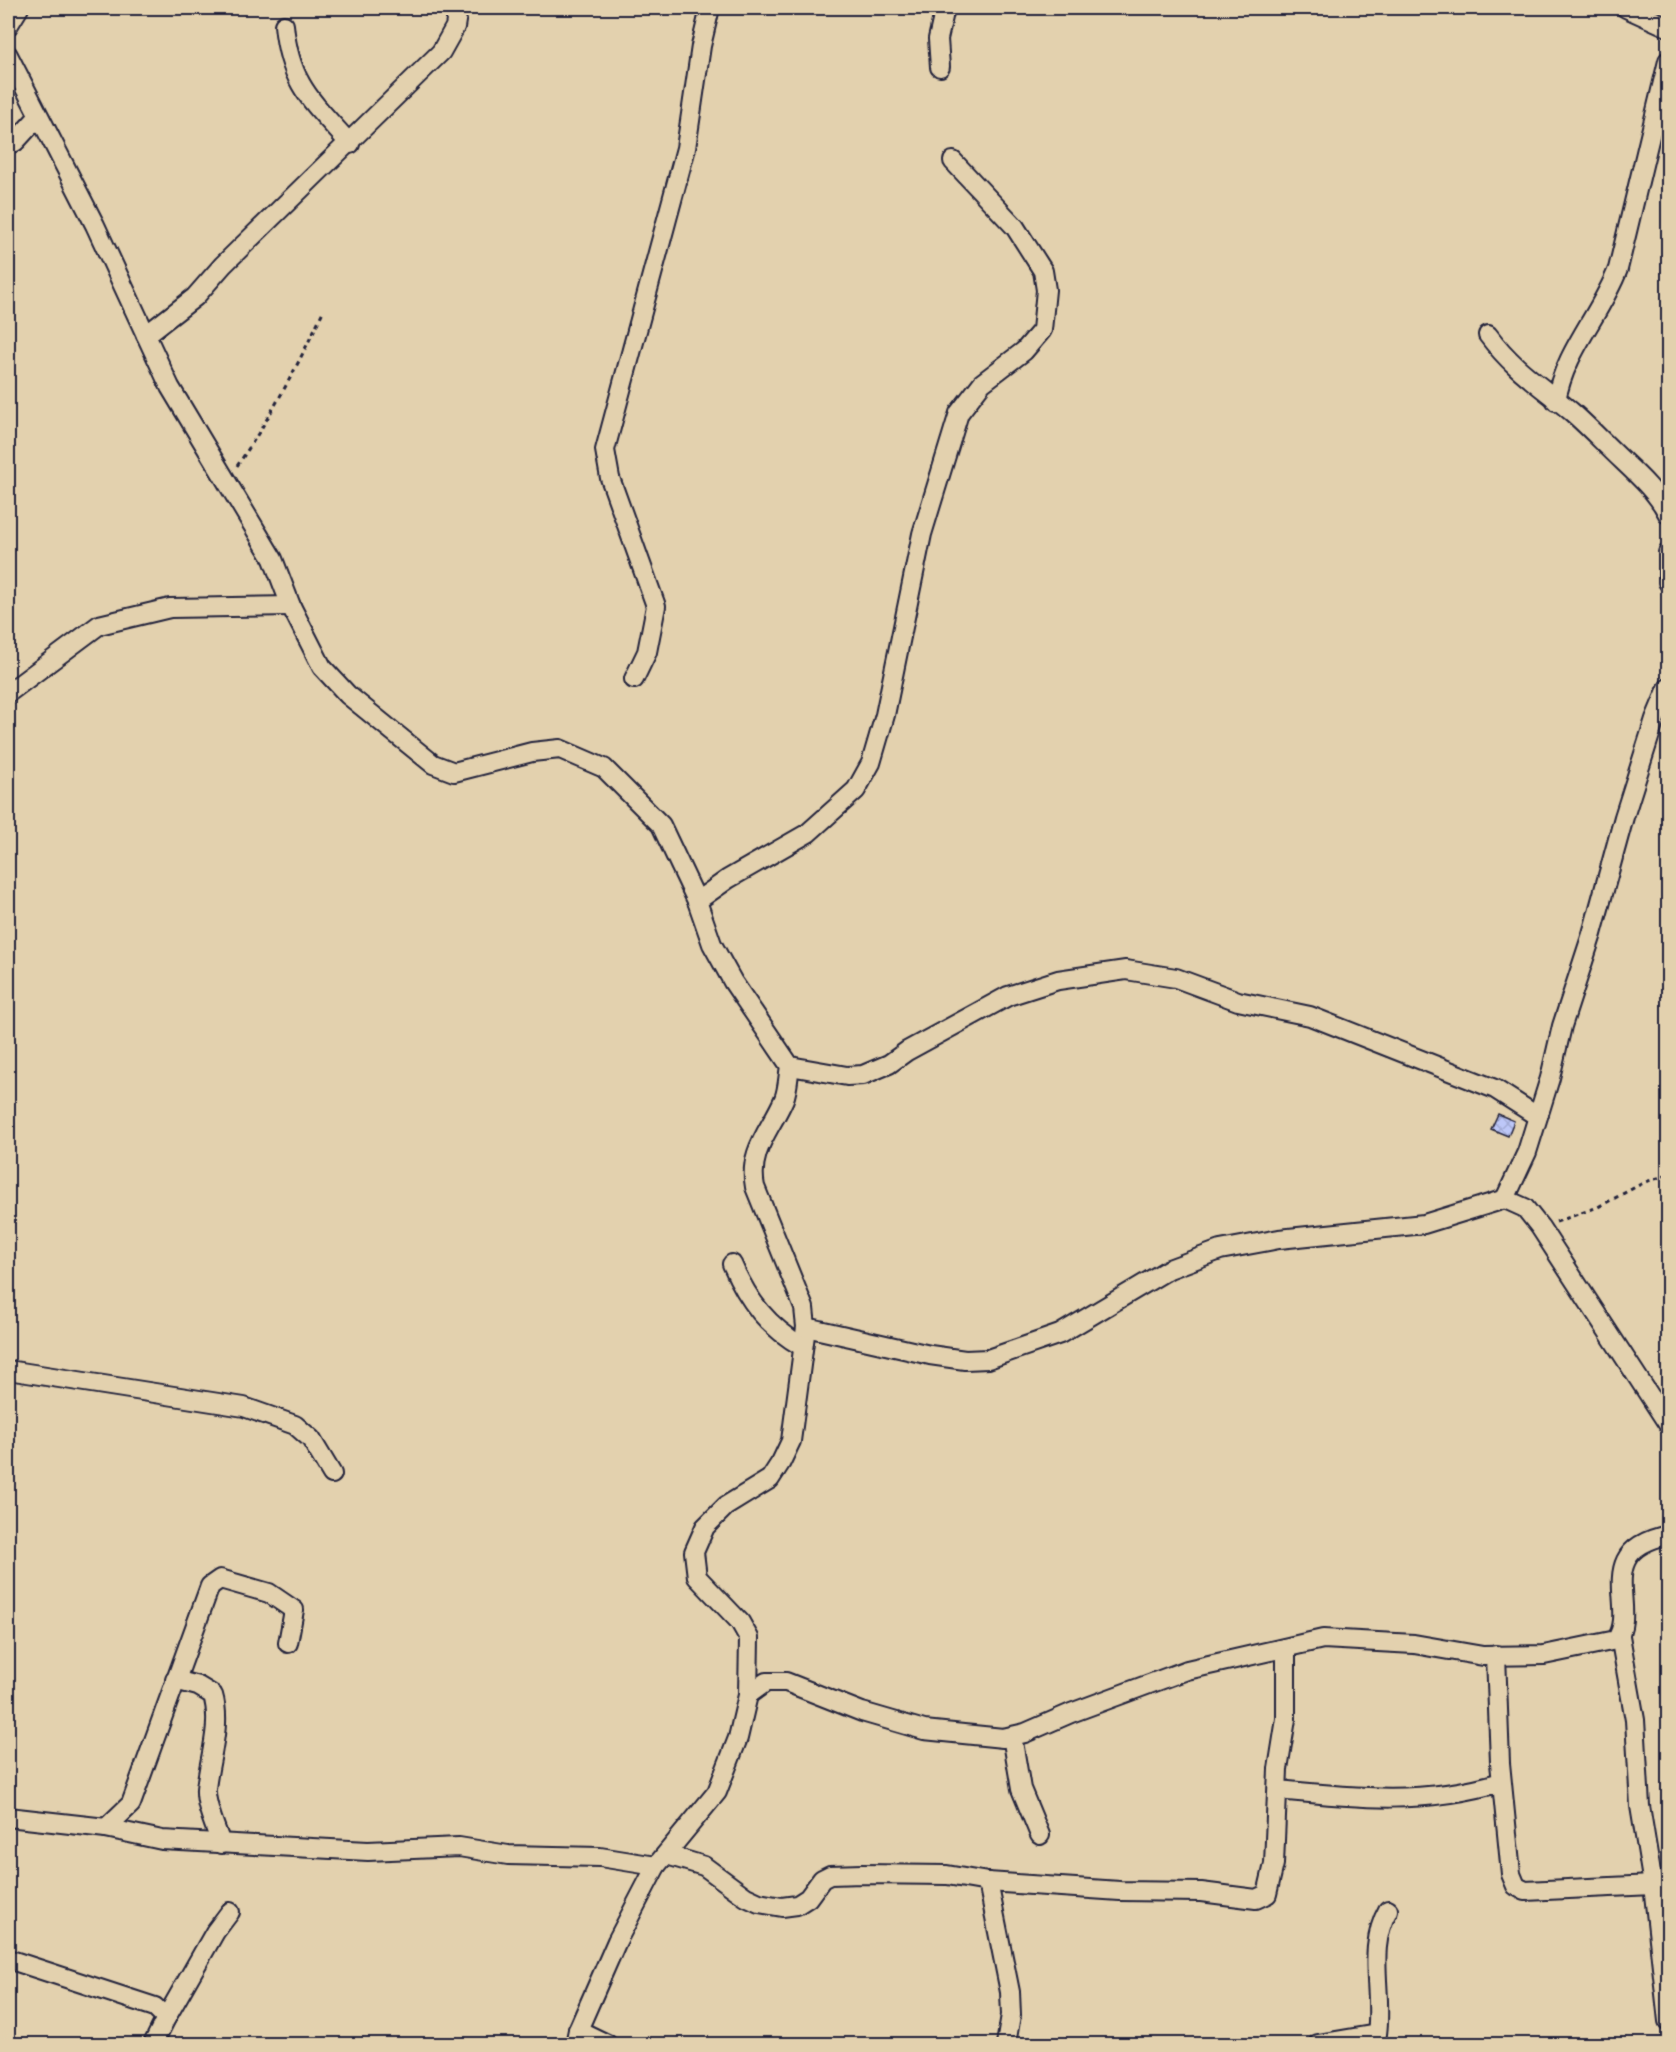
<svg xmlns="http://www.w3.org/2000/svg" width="1676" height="2052" viewBox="0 0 1676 2052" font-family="'Shantell Sans',sans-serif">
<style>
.building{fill:url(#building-cross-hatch);stroke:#22223b;stroke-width:1.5}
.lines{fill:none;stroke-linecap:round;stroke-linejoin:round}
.minor-casing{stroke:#22223b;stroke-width:22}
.path{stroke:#22223b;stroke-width:3;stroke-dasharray:4.5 4.5;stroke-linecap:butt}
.minor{stroke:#e3d1ae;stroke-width:18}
</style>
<defs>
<pattern id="building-cross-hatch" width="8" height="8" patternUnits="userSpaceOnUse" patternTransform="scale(1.5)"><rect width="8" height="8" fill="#bdc7f8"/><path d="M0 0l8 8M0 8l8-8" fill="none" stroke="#a2abd6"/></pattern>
</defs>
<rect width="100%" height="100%" fill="#e3d1ae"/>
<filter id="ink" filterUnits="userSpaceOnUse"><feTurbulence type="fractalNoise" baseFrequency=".0167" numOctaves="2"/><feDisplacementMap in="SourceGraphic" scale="12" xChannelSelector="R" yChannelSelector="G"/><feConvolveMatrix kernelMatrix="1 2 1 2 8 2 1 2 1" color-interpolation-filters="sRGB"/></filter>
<g filter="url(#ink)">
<!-- building -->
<polygon class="building" points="1498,1114 1514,1121 1508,1136 1491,1129"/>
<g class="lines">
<defs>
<g id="minor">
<polyline points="1626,8 1668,27"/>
<path d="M284 25C290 85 312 101 350 144"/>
<polyline points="8,26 19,8"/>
<path d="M8 55 95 225 170 387 273 559 291 606 322 667 348 695 433 764 454 772 532 752 560 749 604 768 661 825 697 901 712 944 733 982 790 1066C788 1077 788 1089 784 1099 770 1131 748 1151 755 1187L804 1308 806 1327 791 1441 781 1462 770 1479 726 1506 705 1527 694 1552 697 1577 740 1622 749 1638 748 1695 738 1738 717 1792 656 1866 617 1941 578 2030 575 2044"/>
<polyline points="940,67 938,39 945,8"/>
<polyline points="8,144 15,142 38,117"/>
<polyline points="146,335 195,297 223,265 441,52 455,27 458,8"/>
<path d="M1488 335C1515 371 1540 385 1573 413 1590 428 1606 445 1623 461 1640 477 1658 494 1668 514"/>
<path d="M1556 401C1564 352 1601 314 1618 269L1668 61"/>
<polyline points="1668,553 1668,582"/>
<polyline points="634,679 647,652 656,606 610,478 605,450 686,148 701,46 710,8"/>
<polyline points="8,693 99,625 170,608 291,606"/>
<polyline points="697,901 728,879 808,833 856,790 871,763 885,715 922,534 959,413 982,383 1024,351 1042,330 1046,290 1043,271 1015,227 953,161"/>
<polyline points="790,1066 847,1076 863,1075 889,1064 907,1051 1008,996 1058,980 1126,970 1176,978 1238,1001 1310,1016 1495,1089 1537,1116"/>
<polyline points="1505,1199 1527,1152 1550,1078 1562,1026 1592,934 1624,817 1655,719 1668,688"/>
<path d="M732 1264C748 1301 768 1327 803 1347"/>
<polyline points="806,1327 930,1355 965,1360 988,1359 1060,1334 1169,1269 1220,1250 1279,1239 1424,1224 1505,1199 1525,1208 1540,1227 1668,1424"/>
<polyline points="8,1370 244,1407 295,1425 311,1439 332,1474"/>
<polyline points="1620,1636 1635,1720 1640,1806 1653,1885 1668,2021"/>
<polyline points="1496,1655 1500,1763 1511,1874 1516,1886 1525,1891 1653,1885"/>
<path d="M175 1680 198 1686 213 1695C222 1726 209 1758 206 1789 205 1805 216 1828 221 1844"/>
<path d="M748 1695 766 1682H786L862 1712 924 1730 1003 1738 1025 1733 1071 1713 1187 1670 1323 1639 1414 1644 1483 1656 1544 1655 1616 1640C1640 1608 1590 1551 1668 1535"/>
<polyline points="1012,1736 1021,1789 1040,1835"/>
<path d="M1278 1790C1356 1798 1425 1805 1501 1782"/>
<polyline points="8,1817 106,1828 162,1840 368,1851 459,1847 508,1855 600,1857 656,1866"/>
<polyline points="106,1828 131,1804 210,1586 220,1579 269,1593 294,1610 288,1643"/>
<polyline points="667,1855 704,1866 746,1897 759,1903 782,1907 797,1905 808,1898 822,1879 830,1875 862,1874 947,1875 988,1882 1120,1891 1201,1892 1256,1899 1267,1894 1274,1864 1278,1769 1286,1719 1286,1648"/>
<polyline points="988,1882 1010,1992 1011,2015 1006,2044"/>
<polyline points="8,1959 155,2007 166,2018 153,2044"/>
<polyline points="166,2018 215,1932 230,1912"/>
<polyline points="578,2030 607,2044"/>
<path d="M1318 2044 1377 2034C1383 1991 1366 1949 1388 1910"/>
</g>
</defs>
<!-- minor casing -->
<use href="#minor" class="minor-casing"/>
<!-- path -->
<g class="path">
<path d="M237 466C271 416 298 366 323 311"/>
<polyline points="1556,1222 1598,1207 1645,1182 1668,1175"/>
</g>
<!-- minor -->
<use href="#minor" class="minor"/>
</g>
</g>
<!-- margin -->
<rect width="1676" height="2052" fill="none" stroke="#e3d1ae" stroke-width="30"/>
<rect x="15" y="15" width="1646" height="2022" fill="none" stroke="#22223b" stroke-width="2" filter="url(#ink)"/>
</svg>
